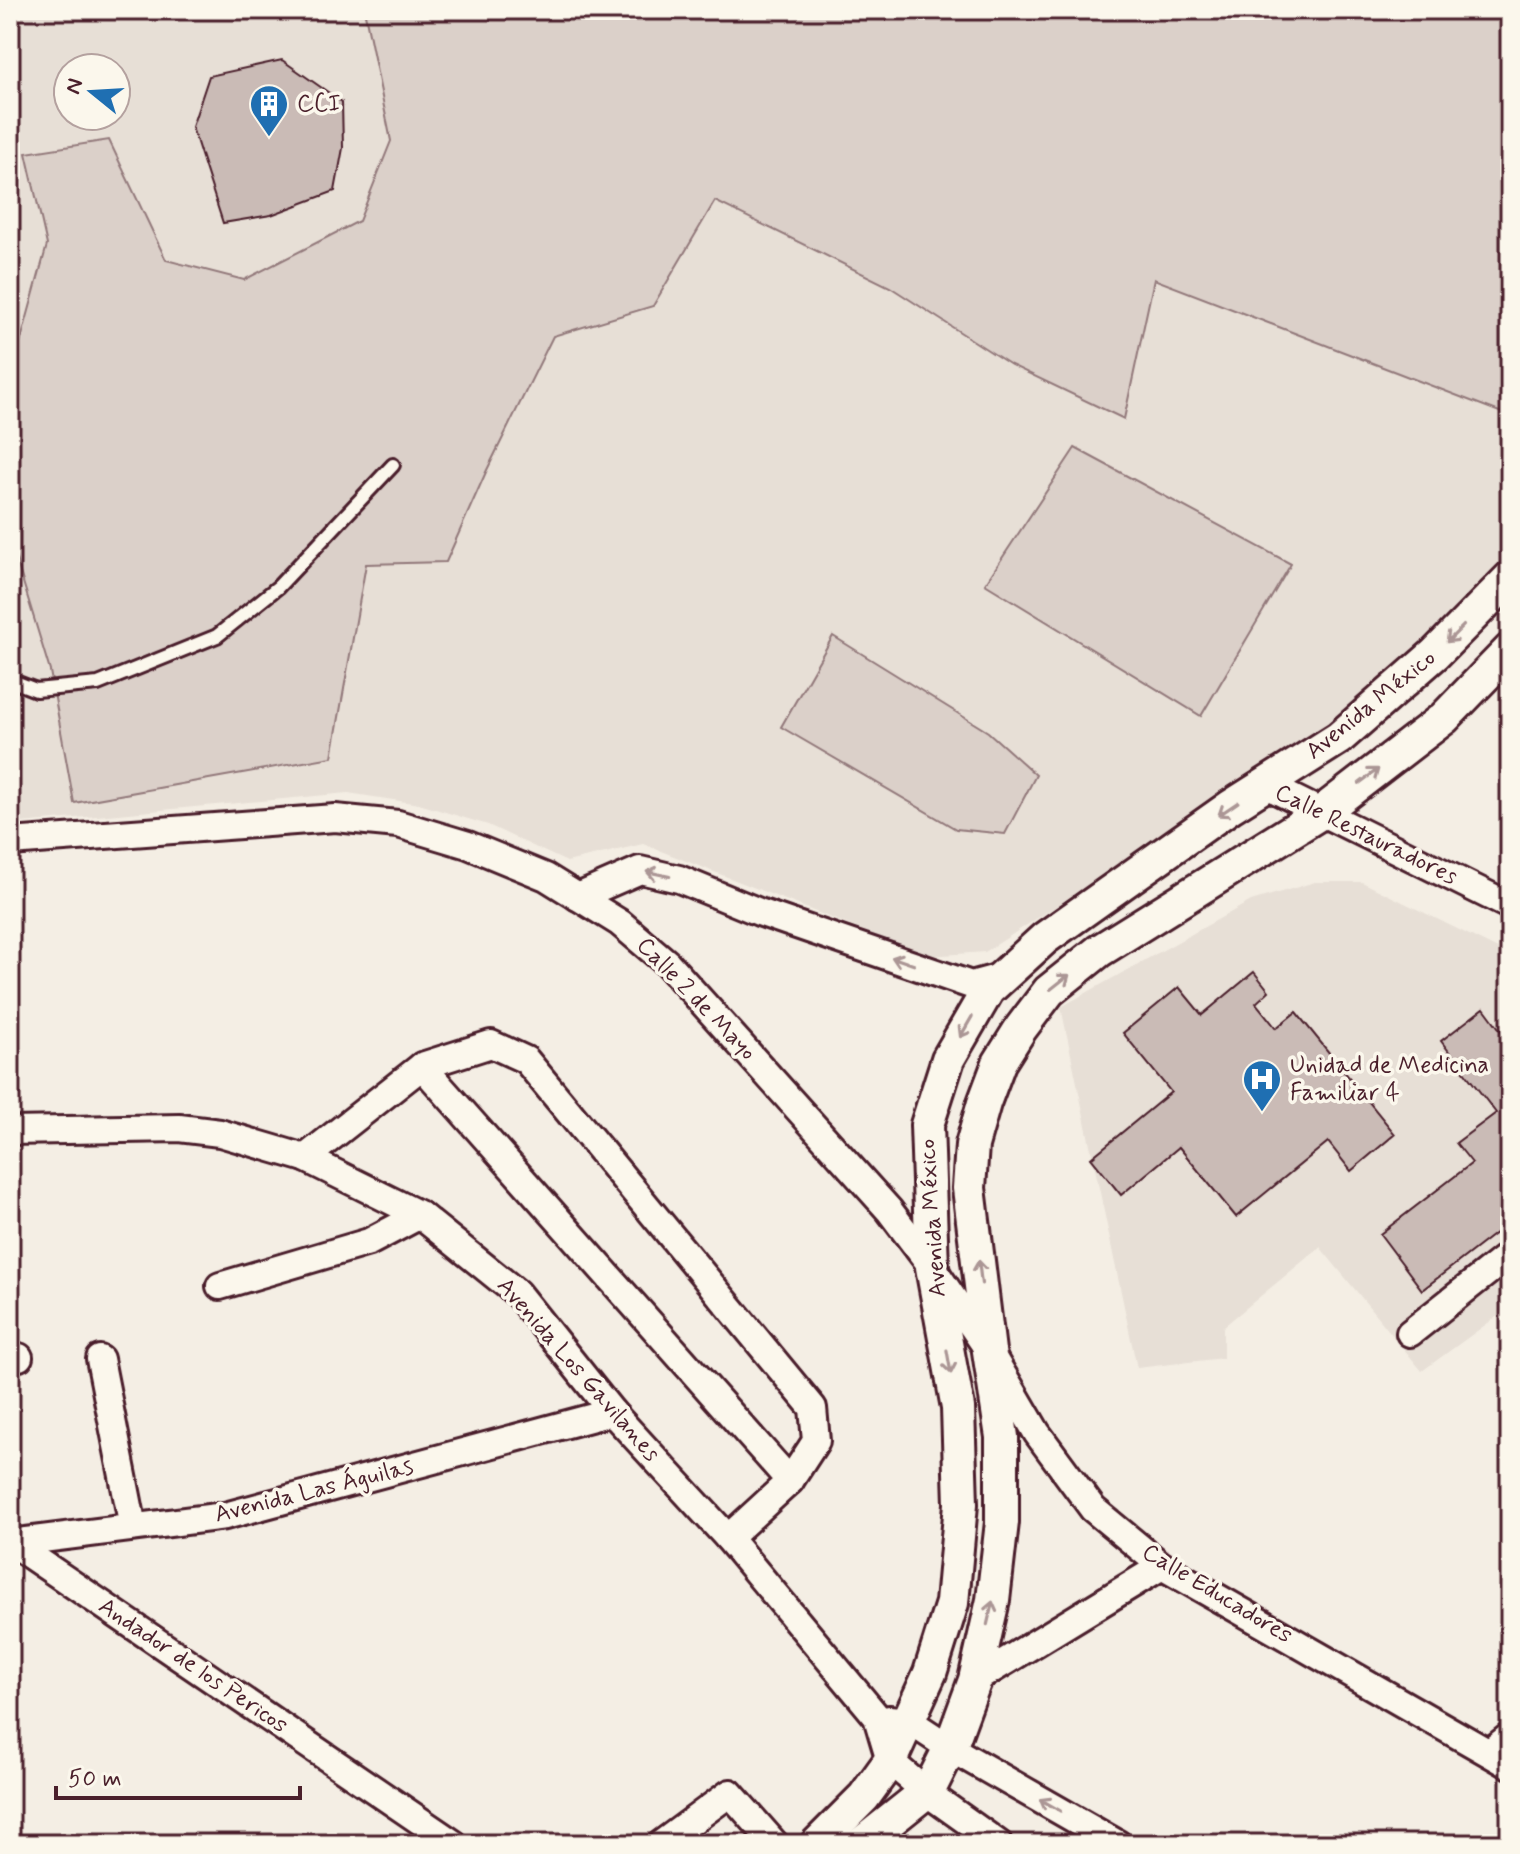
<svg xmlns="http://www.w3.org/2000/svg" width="1520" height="1854" viewBox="0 0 1520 1854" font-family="Mynerve,sans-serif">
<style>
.built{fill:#e7dfd6;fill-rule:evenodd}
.green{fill:#dbd0c9;stroke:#92787a;stroke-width:2}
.building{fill:#cabbb6;stroke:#4a1f2b;stroke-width:2}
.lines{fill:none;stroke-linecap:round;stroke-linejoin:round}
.service-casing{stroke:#4a1f2b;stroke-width:18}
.minor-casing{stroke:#4a1f2b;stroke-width:32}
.tertiary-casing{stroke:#4a1f2b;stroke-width:38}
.service{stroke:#fbf7ec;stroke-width:12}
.minor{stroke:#fbf7ec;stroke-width:26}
.tertiary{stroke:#fbf7ec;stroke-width:32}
.oneway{stroke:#ab9695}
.labels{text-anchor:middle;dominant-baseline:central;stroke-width:7;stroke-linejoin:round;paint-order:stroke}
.poi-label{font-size:24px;fill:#4a1f2b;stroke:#fbf7ec;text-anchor:start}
.street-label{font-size:24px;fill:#4a1f2b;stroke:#fbf7ec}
</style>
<rect width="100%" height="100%" fill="#f4eee4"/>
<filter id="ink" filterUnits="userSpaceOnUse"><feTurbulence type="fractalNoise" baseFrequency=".0125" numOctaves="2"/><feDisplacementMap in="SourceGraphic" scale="16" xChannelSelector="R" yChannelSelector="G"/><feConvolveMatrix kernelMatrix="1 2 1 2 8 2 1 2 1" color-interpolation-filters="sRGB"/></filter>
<g filter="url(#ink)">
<!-- built -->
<g class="built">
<path d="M10 10H1510V564L1322 735 985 952 928 956 643 844 567 862 488 825 419 804 348 793 10 824ZM68 68H116V116H68Z"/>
<polygon points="1315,882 1362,882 1510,955 1510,1307 1422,1371 1320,1247 1223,1327 1223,1358 1137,1368 1061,1007 1251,901"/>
</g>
<!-- green -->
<g class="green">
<polygon points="358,10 1510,10 1510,416 1154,279 1124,419 1011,365 890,287 715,201 653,306 553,336 486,472 446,562 366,564 332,757 74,803 50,671 10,539 10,380 47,245 26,153 109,140 166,260 244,280 359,221 391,141 365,14"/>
<polygon points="1075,448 1291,564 1201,716 985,584"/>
<polygon points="833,636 988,732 1036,775 1005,834 956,829 781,727"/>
</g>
<!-- building -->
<g class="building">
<polygon points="282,60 342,102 343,148 335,191 271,215 223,223 192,127 209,76"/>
<polygon points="1254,972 1269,991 1256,1003 1276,1028 1296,1012 1395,1134 1351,1171 1328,1142 1236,1217 1179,1147 1121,1195 1091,1158 1171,1092 1123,1033 1179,987 1202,1015"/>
<polygon points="1484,1008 1510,1043 1510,1222 1422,1290 1380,1234 1472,1163 1456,1143 1496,1113 1441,1041"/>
</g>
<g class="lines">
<defs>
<polyline id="service" points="10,680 36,690 98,684 217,636 278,587 393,465"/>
<g id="minor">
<polyline points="1266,785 1510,906"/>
<polyline points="10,842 335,818 398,824 468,845 546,877 620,923 667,963 889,1210 932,1267 989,1351 1037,1433 1093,1509 1162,1566 1510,1765"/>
<polyline points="578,897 640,870 679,879 759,912 971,985 1004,976"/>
<polyline points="422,1066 491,1044 526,1060 813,1408 816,1441 790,1481"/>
<polyline points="10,1131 179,1128 220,1133 305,1158 420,1215 517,1293 612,1412 728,1538 877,1717 890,1761 926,1792 999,1844"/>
<polyline points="305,1158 422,1066 790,1481 728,1538"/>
<polyline points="220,1286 369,1242 420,1215"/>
<polyline points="1410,1333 1510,1254"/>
<polyline points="10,1355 19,1357"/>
<polyline points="100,1359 133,1527"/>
<polyline points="10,1543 225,1516 612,1412"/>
<polyline points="12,1543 454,1844"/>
<polyline points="975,1680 1162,1566"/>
<polyline points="889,1719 909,1721 950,1748 1118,1844"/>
<polyline points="1490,1752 1510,1736"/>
<polyline points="661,1844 730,1793 775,1844"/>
</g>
<g id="tertiary">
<polyline points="817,1844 864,1797 890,1761 930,1673 952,1603 961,1504 958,1408 932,1267 927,1125 948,1059 988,990 1045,938 1230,807 1339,738 1435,654 1510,578"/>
<polyline points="861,1844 926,1792 933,1782 950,1748 975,1680 993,1600 1002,1522 1002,1437 989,1351 969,1188 972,1145 984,1103 999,1063 1021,1028 1049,991 1099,951 1322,812 1444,718 1510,650"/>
</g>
</defs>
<!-- service casing -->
<use href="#service" class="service-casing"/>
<!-- minor casing -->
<use href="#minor" class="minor-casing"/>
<!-- tertiary casing -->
<use href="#tertiary" class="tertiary-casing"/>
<!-- service -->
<use href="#service" class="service"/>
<!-- minor -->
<use href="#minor" class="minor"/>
<!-- tertiary -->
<use href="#tertiary" class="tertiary"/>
</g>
<!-- one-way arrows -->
<defs><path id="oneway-shaft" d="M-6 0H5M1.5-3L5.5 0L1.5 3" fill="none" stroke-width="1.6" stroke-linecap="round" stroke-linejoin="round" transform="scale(2)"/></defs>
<g class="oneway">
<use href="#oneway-shaft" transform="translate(1455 634) rotate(135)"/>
<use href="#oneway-shaft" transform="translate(1369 776) rotate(-37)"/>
<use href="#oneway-shaft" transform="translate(1228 809) rotate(146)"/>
<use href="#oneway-shaft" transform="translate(658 874) rotate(-168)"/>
<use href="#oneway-shaft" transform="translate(903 961) rotate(-161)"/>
<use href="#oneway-shaft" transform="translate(1060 982) rotate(-38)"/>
<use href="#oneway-shaft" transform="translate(966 1027) rotate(120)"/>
<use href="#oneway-shaft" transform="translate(980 1272) rotate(-97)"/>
<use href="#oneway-shaft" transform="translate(949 1362) rotate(80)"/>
<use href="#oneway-shaft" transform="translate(990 1613) rotate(-77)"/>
<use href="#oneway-shaft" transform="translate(1050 1805) rotate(-150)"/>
</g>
</g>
<!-- icons -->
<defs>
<symbol id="building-pin" viewBox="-11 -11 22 30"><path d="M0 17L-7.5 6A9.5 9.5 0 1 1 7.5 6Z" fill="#1f6fb2" stroke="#fbf7ec"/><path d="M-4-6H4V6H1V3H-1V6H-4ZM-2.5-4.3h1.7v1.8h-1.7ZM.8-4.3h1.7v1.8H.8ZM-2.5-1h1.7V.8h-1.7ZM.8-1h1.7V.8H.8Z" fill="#fff"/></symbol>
<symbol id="hospital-pin" viewBox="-11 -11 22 30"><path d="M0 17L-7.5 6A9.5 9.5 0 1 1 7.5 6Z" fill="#1f6fb2" stroke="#fbf7ec"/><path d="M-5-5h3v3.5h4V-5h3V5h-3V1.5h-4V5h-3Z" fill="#fff"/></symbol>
</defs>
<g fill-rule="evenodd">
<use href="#building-pin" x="247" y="82" width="44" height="60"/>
<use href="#hospital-pin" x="1240" y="1057" width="44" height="60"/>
</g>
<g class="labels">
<!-- poi labels -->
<g class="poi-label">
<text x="297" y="104">CCI</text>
<text x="1290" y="1065">Unidad de Medicina<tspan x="1290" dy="28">Familiar 4</tspan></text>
</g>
<!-- street labels -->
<g class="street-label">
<text transform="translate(1371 705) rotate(-39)">Avenida México</text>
<text transform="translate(1366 835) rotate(26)">Calle Restauradores</text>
<text transform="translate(696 999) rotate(46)">Calle 2 de Mayo</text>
<text transform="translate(933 1218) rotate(-94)">Avenida México</text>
<text transform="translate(578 1370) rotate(49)">Avenida Los Gavilanes</text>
<text transform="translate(314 1491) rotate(-14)">Avenida Las Águilas</text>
<text transform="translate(1217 1594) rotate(31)">Calle Educadores</text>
<text transform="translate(193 1666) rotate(34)">Andador de los Pericos</text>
</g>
</g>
<!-- margin -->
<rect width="1520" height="1854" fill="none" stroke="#fbf7ec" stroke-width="40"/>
<rect x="20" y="20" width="1480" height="1814" fill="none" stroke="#4a1f2b" stroke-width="3" filter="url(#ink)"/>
<!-- north arrow -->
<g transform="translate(92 92) rotate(288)"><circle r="38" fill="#fbf7ec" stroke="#b4a19f" stroke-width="2"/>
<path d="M0-6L14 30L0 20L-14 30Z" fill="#1f6fb2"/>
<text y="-12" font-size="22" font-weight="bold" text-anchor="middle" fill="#4a1f2b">N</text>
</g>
<!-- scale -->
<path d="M56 1786v12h244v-12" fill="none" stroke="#4a1f2b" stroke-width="4"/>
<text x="68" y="1786" font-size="24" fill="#4a1f2b" stroke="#fbf7ec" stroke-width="6" paint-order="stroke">50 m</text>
</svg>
